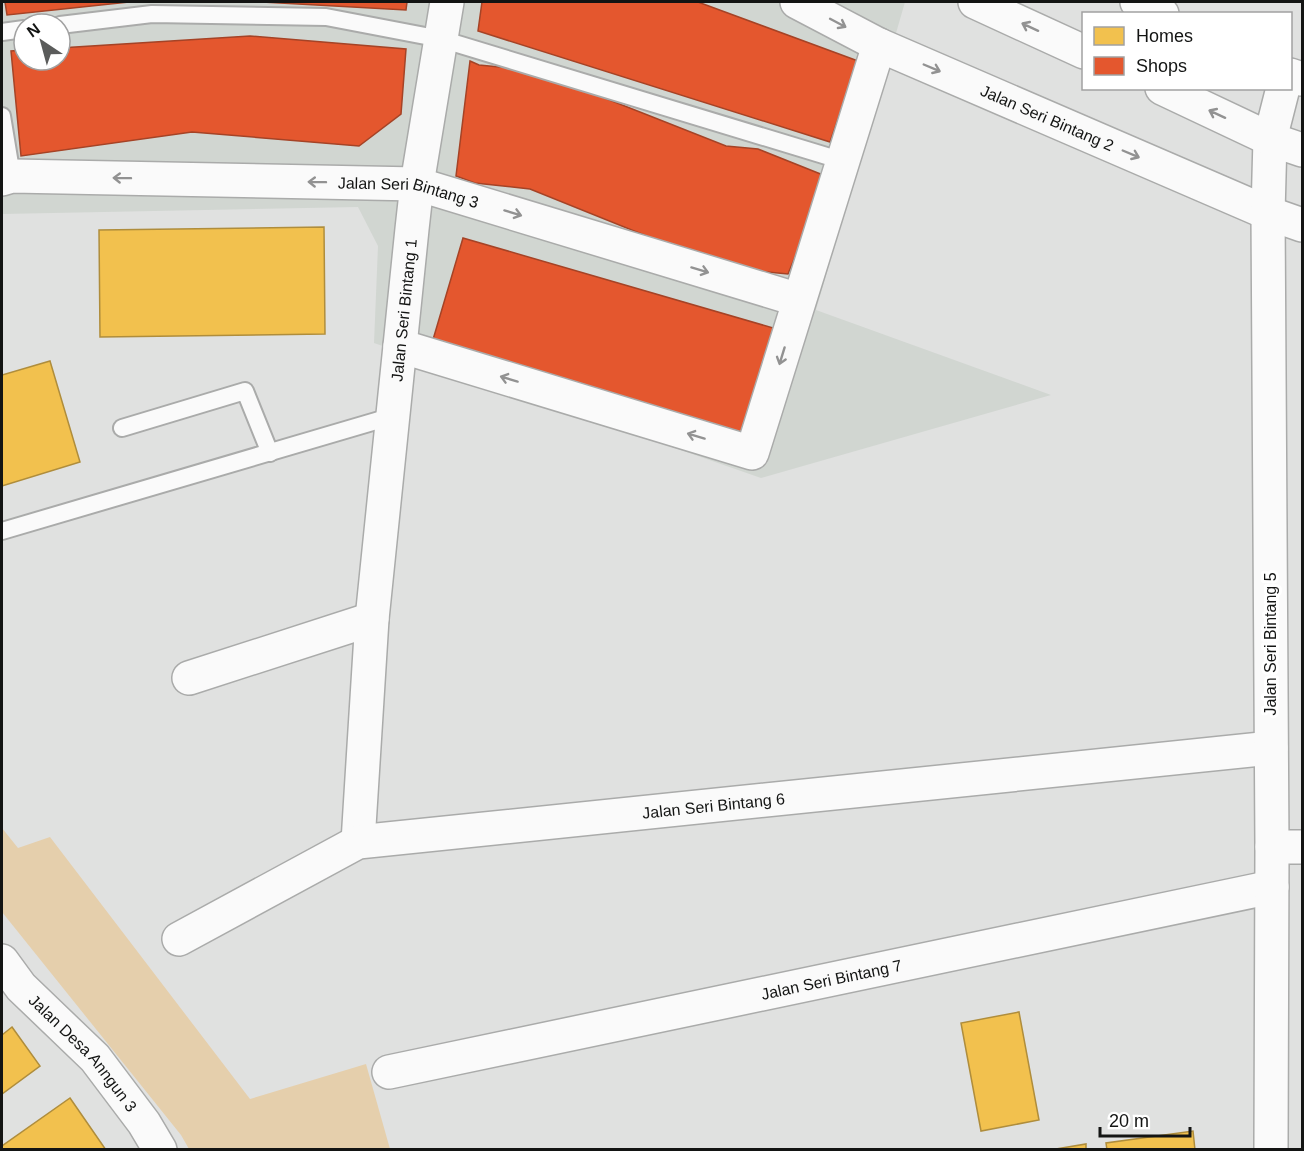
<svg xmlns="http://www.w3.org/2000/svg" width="1304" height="1151" viewBox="0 0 1304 1151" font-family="Arial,sans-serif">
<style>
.built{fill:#d1d6d1;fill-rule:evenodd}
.green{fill:#e5cfac}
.homes{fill:#f2c14e;stroke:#af8d3c;stroke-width:1.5}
.shops{fill:#e4572e;stroke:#a54326;stroke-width:1.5}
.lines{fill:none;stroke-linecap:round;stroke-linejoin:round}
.service-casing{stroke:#aaabaa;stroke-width:20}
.minor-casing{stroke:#aaabaa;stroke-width:36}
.tertiary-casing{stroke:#aaabaa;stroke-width:36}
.service{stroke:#fafafa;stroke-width:16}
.minor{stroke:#fafafa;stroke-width:33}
.tertiary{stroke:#fafafa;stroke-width:33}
.oneway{stroke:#929292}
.labels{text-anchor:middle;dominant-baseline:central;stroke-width:6;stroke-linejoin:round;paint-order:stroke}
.street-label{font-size:16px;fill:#131413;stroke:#fff}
</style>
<rect width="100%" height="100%" fill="#e0e1e0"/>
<!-- built -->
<path class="built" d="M2 2H905L816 310 1051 395 761 478 374 343 378 246 358 207 2 214ZM24 24H60V60H24Z"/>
<!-- green -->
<polygon class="green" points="2,828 18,848 50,837 250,1099 366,1064 390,1149 189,1149 181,1135 2,912"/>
<!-- homes -->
<g class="homes">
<polygon points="324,227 325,334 100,337 99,230"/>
<polygon points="50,361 80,462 2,486 2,375"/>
<polygon points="1019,1012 1039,1120 981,1131 961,1023"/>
<polygon points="12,1027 40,1066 2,1094 2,1035"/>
<polygon points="70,1098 106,1150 2,1150 2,1146"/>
<polygon points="1193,1131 1195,1150 1107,1150 1106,1143"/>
<polygon points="1086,1144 1086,1150 1050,1150"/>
</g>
<!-- shops -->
<g class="shops">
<polygon points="5,2 129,2 7,15"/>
<polygon points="262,2 407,2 406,10"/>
<polygon points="482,2 698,2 858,61 830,142 478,31"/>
<polygon points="250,36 406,49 401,114 359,146 192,132 21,156 11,51 24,50 24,60 60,60 60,48"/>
<polygon points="470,61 479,65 532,70 546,76 546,80 564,82 726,146 758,149 828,177 788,274 726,268 530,189 475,183 456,176"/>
<polygon points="463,238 780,330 749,435 432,343"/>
</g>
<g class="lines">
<defs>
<g id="service">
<polyline points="60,25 152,14 326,17 441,39 843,161"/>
<polyline points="2,32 24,29"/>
<polyline points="2,116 12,176"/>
<polyline points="122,428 245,391 270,453"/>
<polyline points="2,531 393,416"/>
</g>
<g id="minor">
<path id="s1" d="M797 2 879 45 1268 213 1302 225"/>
<path id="s2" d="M2 179 12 176 417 184 799 300"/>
<polyline points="400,346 752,453 879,45"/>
<polyline points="189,678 372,619"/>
<path id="s3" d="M358 842 372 619 412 229 417 184 447 2"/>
<polyline points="1272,847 1302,847"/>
<path id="s4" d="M179 939 358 842 1271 748"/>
<path id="s5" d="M2 961 21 987 95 1058 144 1123 160 1150"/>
<path id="s6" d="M389 1072 1272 887"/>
<polyline points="1271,1150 1272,847 1268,213 1270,139 1283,88"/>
</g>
<g id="tertiary">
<polyline points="975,2 1084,52"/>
<polyline points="1137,2 1162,14"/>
<polyline points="1290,75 1302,79"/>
<polyline points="1162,88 1270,139 1302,150"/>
</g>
</defs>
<!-- service casing -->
<use href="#service" class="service-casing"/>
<!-- minor casing -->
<use href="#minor" class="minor-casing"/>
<!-- tertiary casing -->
<use href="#tertiary" class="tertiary-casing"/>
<!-- service -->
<use href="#service" class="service"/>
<!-- minor -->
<use href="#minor" class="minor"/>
<!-- tertiary -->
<use href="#tertiary" class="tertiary"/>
</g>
<!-- one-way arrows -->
<defs><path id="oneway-shaft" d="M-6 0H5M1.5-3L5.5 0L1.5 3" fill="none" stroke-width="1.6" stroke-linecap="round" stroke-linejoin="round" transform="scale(1.5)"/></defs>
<g class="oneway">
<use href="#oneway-shaft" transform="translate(838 23) rotate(28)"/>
<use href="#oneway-shaft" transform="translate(1030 27) rotate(-155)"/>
<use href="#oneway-shaft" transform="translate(932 68) rotate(23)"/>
<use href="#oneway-shaft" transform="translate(1217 114) rotate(-155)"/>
<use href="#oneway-shaft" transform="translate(1131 154) rotate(23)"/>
<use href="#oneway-shaft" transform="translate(122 178) rotate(-179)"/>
<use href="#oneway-shaft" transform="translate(317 182) rotate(-179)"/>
<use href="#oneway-shaft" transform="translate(513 213) rotate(17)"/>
<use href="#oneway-shaft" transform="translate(700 270) rotate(17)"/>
<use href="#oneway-shaft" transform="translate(782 356) rotate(107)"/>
<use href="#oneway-shaft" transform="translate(509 379) rotate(-163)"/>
<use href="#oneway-shaft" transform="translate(696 436) rotate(-163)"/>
</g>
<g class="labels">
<!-- street labels -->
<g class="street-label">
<text stroke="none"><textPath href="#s1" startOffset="276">Jalan Seri Bintang 2</textPath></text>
<text stroke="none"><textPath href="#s2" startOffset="408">Jalan Seri Bintang 3</textPath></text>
<text stroke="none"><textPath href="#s3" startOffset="534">Jalan Seri Bintang 1</textPath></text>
<text transform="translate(1270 644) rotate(-90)">Jalan Seri Bintang 5</text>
<text stroke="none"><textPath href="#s4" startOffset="561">Jalan Seri Bintang 6</textPath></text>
<text stroke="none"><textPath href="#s6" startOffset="452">Jalan Seri Bintang 7</textPath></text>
<text stroke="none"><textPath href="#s5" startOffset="123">Jalan Desa Anngun 3</textPath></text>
</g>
</g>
<!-- border -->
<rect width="1304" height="1151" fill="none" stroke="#131413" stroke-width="6"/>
<!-- legend -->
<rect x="1082" y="12" width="210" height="78" fill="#ffffff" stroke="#a1a1a1" stroke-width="1.5"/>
<rect x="1094" y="27" width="30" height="18" fill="#f2c14e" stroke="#a1a1a1" stroke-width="1.5"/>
<text x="1136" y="42" font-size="18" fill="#131413">Homes</text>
<rect x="1094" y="57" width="30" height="18" fill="#e4572e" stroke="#a1a1a1" stroke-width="1.5"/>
<text x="1136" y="72" font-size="18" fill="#131413">Shops</text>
<!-- north arrow -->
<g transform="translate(42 42) rotate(324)"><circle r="28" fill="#ffffff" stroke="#a1a1a1" stroke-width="1.5"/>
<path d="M0-4.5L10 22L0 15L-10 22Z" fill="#5b5c5b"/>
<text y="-9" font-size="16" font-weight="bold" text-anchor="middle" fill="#131413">N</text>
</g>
<!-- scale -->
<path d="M1100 1127v9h90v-9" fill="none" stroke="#131413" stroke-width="3"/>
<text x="1109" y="1127" font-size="18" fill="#131413" stroke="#ffffff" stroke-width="4.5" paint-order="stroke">20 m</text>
</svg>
